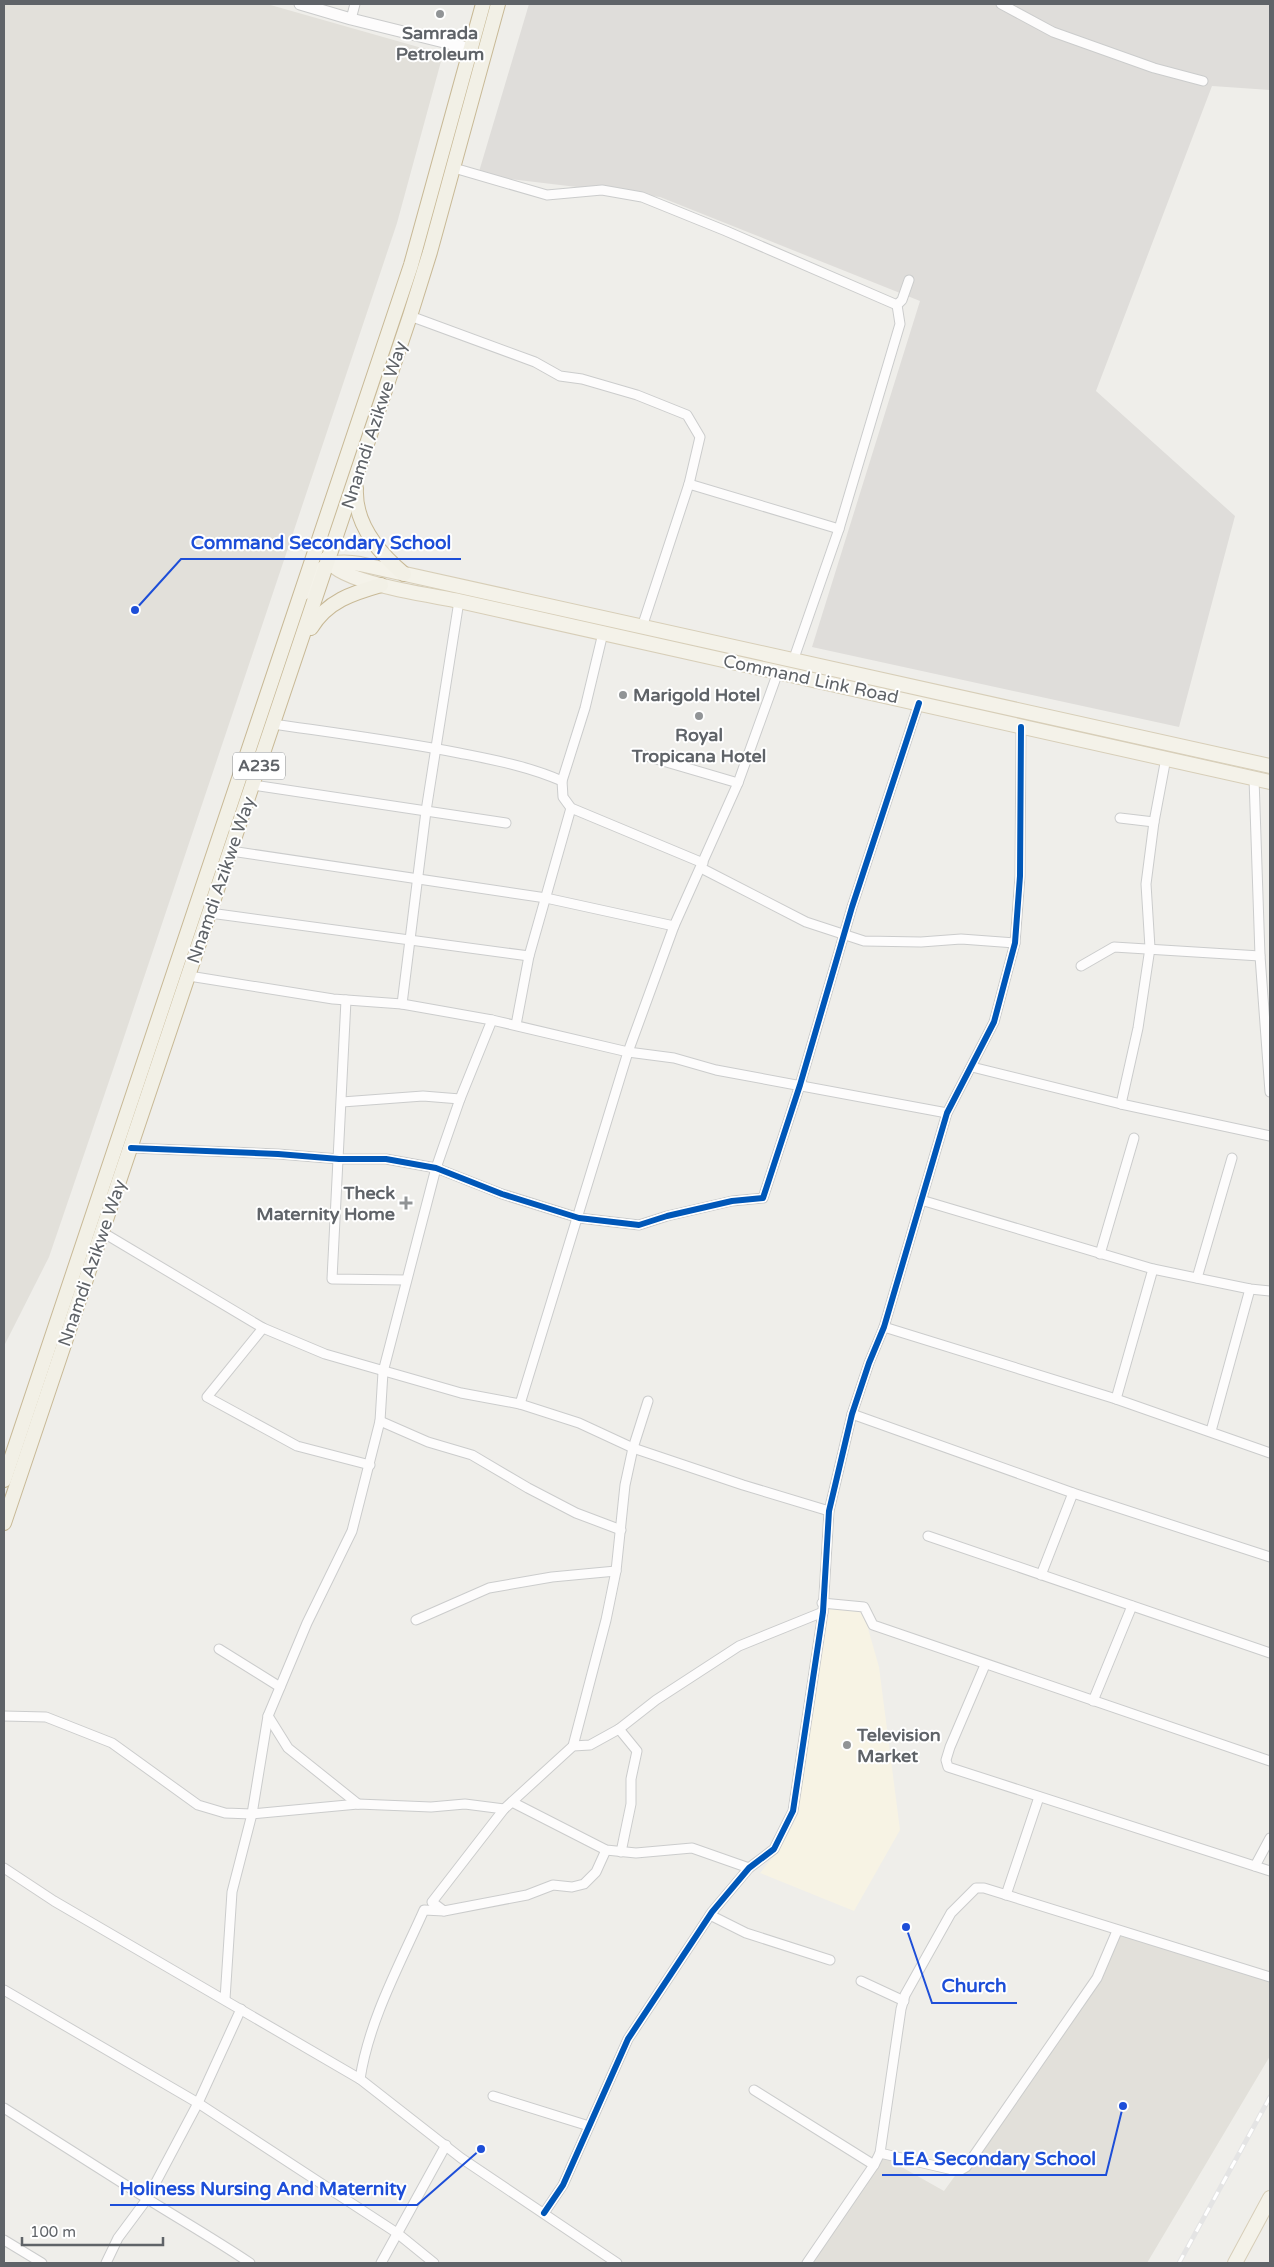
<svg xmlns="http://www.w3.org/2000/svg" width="1274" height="2267" viewBox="0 0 1274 2267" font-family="'Varela Round',sans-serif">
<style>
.commercial{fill:#f7f3e4}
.industrial{fill:#dfddda}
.education{fill:#e2e0da}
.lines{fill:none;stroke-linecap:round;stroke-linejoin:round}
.minor-casing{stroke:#cbcccc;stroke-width:11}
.tertiary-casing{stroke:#cbcccc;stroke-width:13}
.primary-casing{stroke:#d7ceb8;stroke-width:16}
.trunk-casing{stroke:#c8b996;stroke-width:16}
.minor{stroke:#fdfcfc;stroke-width:9}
.tertiary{stroke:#fdfcfc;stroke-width:11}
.primary{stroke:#f4f2e9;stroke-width:14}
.trunk{stroke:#f2f0e6;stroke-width:14}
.rail-casing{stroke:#e4e4e4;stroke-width:5}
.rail{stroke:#fff;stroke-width:3;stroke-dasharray:9;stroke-linecap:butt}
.cycleway-casing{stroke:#fff;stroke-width:9}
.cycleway{stroke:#0057b8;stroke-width:6}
.poi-dot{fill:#919496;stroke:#fff;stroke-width:2}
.labels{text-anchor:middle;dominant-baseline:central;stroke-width:4;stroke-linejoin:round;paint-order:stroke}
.shield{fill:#fff;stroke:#8f9295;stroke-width:1}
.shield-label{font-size:16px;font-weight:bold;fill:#5f6368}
.poi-label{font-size:18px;font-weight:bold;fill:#5f6368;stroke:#fff}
.street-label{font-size:18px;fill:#5f6368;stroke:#fff}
.leader{fill:none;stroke:#1d4ed8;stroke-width:2}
.callout-dot{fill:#1d4ed8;stroke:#fff;stroke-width:2}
.callout-label{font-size:19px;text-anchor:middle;font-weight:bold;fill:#1d4ed8;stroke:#fff;stroke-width:4;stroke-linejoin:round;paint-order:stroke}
</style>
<rect width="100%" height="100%" fill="#efeeea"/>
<!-- commercial -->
<polygon class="commercial" points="827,1604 863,1611 879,1667 900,1830 854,1911 760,1873 774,1856 794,1823"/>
<!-- industrial -->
<polygon class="industrial" points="529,4 1270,4 1270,90 1212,86 1096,391 1235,516 1179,727 812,647 920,301 660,197 478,175"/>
<!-- education -->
<g class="education">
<polygon points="4,4 267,4 443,54 397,223 119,1052 49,1257 4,1346"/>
<polygon points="1115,1933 1270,1981 1270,2056 1147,2263 807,2263 882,2156 944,2191 1088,1992"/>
</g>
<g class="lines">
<defs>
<g id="minor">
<polyline points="1001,4 1053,32 1154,68 1203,81"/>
<polyline points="351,19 355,4"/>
<polyline points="454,168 547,195 602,190 642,197 726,231 897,305"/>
<polyline points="410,316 535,362 560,376 582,379 637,395 687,415 700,437 689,484"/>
<polyline points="642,627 689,484 839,529"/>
<polyline points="603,633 585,708 562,781 563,797 571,808 703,863"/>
<polyline points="793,661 839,529 900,324 897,305 902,300 909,280"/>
<path d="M273 724C335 733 397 741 459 753 494 760 528 766 562 781"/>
<polyline points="646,756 738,783"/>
<polyline points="1254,778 1260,956 1270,1092"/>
<polyline points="253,785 506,823"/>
<polyline points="1120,818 1154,822"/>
<polyline points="231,851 546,898 674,926"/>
<polyline points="701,868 806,922 864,941 921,942 961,939 1015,943"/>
<polyline points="210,913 529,956"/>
<polyline points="1081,966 1114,947 1260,956"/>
<polyline points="189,976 333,999 402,1004 492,1020 628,1052 674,1058 716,1070 947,1113"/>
<polyline points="346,1000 332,1279 406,1280"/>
<polyline points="402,1004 426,811 459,601"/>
<polyline points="516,1025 529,956 571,808"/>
<polyline points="972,1067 1121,1104 1270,1136"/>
<polyline points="342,1102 423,1096 460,1099"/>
<polyline points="1121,1104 1138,1028 1150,948 1146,884 1154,822 1166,758"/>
<polyline points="131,1148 278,1154 339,1159 386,1159 436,1168 502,1194 579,1218 639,1225 667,1216 732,1201 763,1198 800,1085 852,907 919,703"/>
<polyline points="921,1200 1153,1269 1250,1289 1270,1291"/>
<polyline points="102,1232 263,1328 325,1354 461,1393 520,1404 579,1423 633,1448 743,1485 829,1511"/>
<polyline points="1100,1254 1134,1138"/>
<polyline points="1197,1278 1232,1158"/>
<polyline points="884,1327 1116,1399 1270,1453"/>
<polyline points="263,1328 207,1397 297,1446 370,1465"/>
<polyline points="1116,1399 1153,1269"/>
<polyline points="520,1404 628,1052 674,926 738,783 778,672"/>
<polyline points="852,1414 1073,1493 1270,1557"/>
<polyline points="380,1421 428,1442 472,1455 528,1488 576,1513 621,1530"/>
<polyline points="1211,1431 1250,1289"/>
<polyline points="928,1536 1270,1653"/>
<polyline points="1041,1575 1073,1493"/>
<polyline points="822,1603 864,1607 873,1625 1270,1761"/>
<polyline points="416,1620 489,1588 552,1577 616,1571"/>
<polyline points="219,1649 280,1687"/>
<polyline points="985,1665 950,1747 946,1760 948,1767 1270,1871"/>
<polyline points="1093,1701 1132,1606"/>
<polyline points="4,1716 46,1717 112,1743 198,1805 225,1813 252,1814 358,1804 431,1807 465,1804 504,1809"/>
<polyline points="268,1716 288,1748 358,1804"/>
<polyline points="619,1729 637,1751 631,1779 631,1804 621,1852"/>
<polyline points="573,1746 606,1620 616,1571 625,1485 633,1448 648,1401"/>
<polyline points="512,1802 606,1850 636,1853 692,1848 749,1868"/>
<polyline points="1255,1866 1270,1838"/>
<polyline points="4,1868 54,1901 360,2079 461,2158 617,2263"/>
<polyline points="1006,1895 1039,1797"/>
<polyline points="444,1911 527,1895 553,1885 572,1887 584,1884 596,1872 606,1850"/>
<polyline points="710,1915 746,1933 830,1960"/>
<polyline points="861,1981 904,2001"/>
<polyline points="4,1990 198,2103 397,2233 434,2263"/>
<polyline points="225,1999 232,1892 252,1814 268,1716 307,1623 352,1531 380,1421 383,1372 436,1168 460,1099 492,1020"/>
<path d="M360 2079C369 2020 400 1964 424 1910L444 1911 432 1902 504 1809 573 1746 590 1745 619 1729 656 1700 739 1646 823 1612"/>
<polyline points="754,2090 874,2165"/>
<polyline points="493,2096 589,2126"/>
<path d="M4 2108C52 2138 99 2168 146 2198 181 2220 216 2240 250 2263"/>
<polyline points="880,2153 953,2170 961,2170 966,2167 1097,1978 1117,1931"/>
<polyline points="544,2213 563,2185 628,2039 712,1912 749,1868 774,1849 793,1811 823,1612 829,1511 852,1414 869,1363 884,1327 947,1113 994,1022 1015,943 1020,876 1021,727"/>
<polyline points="4,2240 42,2263"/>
<polyline points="106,2263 118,2238 147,2199 198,2103 241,2009"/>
<polyline points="381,2263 446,2145"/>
<polyline points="807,2263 874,2165 880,2153 901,2009 905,1995 951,1913 976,1888 984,1888 1270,1977"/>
</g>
<polyline id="tertiary" points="300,4 351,19 472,49"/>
<g id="primary">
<path d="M327 558C336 583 432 595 459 601L1270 782"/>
<path d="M305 592C319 565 330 559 360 564L1270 766"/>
<polyline points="1235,2263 1270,2198"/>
</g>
<g id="trunk">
<path d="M356 488C354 523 379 553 404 574"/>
<path d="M311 628C327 601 353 593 381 585"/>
<polyline points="4,1480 411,265 483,4"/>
<polyline points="4,1523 410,316 430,252 498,4"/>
</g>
</defs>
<!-- minor casing -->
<use href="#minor" class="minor-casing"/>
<!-- tertiary casing -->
<use href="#tertiary" class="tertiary-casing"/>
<!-- primary casing -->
<use href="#primary" class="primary-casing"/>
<!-- trunk casing -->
<use href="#trunk" class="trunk-casing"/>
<!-- minor -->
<use href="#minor" class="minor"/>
<!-- tertiary -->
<use href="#tertiary" class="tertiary"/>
<!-- primary -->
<use href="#primary" class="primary"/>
<!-- trunk -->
<use href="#trunk" class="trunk"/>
<defs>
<polyline id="rail" points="1179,2263 1270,2097"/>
</defs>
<!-- rail casing -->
<use href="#rail" class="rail-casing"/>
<!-- rail -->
<use href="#rail" class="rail"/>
<defs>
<g id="cycleway">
<polyline points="131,1148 278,1154 339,1159 386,1159 436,1168 502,1194 579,1218 639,1225 667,1216 732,1201 763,1198 800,1085 852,907 919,703"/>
<polyline points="544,2213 563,2185 628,2039 712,1912 749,1868 774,1849 793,1811 823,1612 829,1511 852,1414 869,1363 884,1327 947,1113 994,1022 1015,943 1020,876 1021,727"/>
</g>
</defs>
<!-- cycleway casing -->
<use href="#cycleway" class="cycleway-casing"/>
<!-- cycleway -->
<use href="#cycleway" class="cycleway"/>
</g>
<!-- markers -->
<g class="poi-dot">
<circle cx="440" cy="14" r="5"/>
<circle cx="623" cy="695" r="5"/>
<circle cx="699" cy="716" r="5"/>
<path d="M403.5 1195.5h5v5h5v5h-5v5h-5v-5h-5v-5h5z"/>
<circle cx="847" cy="1745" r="5"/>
</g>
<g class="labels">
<!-- shield labels -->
<rect class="shield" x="233" y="752.5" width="52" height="27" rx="4"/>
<g class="shield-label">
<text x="259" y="766">A235</text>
</g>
<!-- poi labels -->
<g class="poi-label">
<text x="440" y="33">Samrada<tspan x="440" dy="21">Petroleum</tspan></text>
<text x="633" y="695" text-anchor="start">Marigold Hotel</text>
<text x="699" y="735">Royal<tspan x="699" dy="21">Tropicana Hotel</tspan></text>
<text x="395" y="1193" text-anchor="end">Theck<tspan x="395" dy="21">Maternity Home</tspan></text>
<text x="857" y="1735" text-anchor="start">Television<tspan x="857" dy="21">Market</tspan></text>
</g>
<!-- street labels -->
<g class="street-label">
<text transform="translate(374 425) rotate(-72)">Nnamdi Azikwe Way</text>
<text transform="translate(811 679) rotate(12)">Command Link Road</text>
<text transform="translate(221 880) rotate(-71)">Nnamdi Azikwe Way</text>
<text transform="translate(92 1263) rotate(-71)">Nnamdi Azikwe Way</text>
</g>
</g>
<!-- callouts -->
<path class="leader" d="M135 610L181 559H461M906 1927L932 2003H1017M1123 2106L1106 2175H882M481 2149L417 2205H110"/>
<g class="callout-dot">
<circle cx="135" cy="610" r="5"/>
<circle cx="906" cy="1927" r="5"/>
<circle cx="1123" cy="2106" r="5"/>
<circle cx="481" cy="2149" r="5"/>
</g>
<g class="callout-label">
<text x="321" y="549">Command Secondary School</text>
<text x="974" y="1992">Church</text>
<text x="994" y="2165">LEA Secondary School</text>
<text x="263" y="2195">Holiness Nursing And Maternity</text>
</g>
<!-- border -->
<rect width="1274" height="2267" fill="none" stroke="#5f6368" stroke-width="10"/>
<!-- scale -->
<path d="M22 2237v8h141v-8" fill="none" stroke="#5f6368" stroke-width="2.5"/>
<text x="30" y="2237" font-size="15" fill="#5f6368" stroke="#ffffff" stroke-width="4" paint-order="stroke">100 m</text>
</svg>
